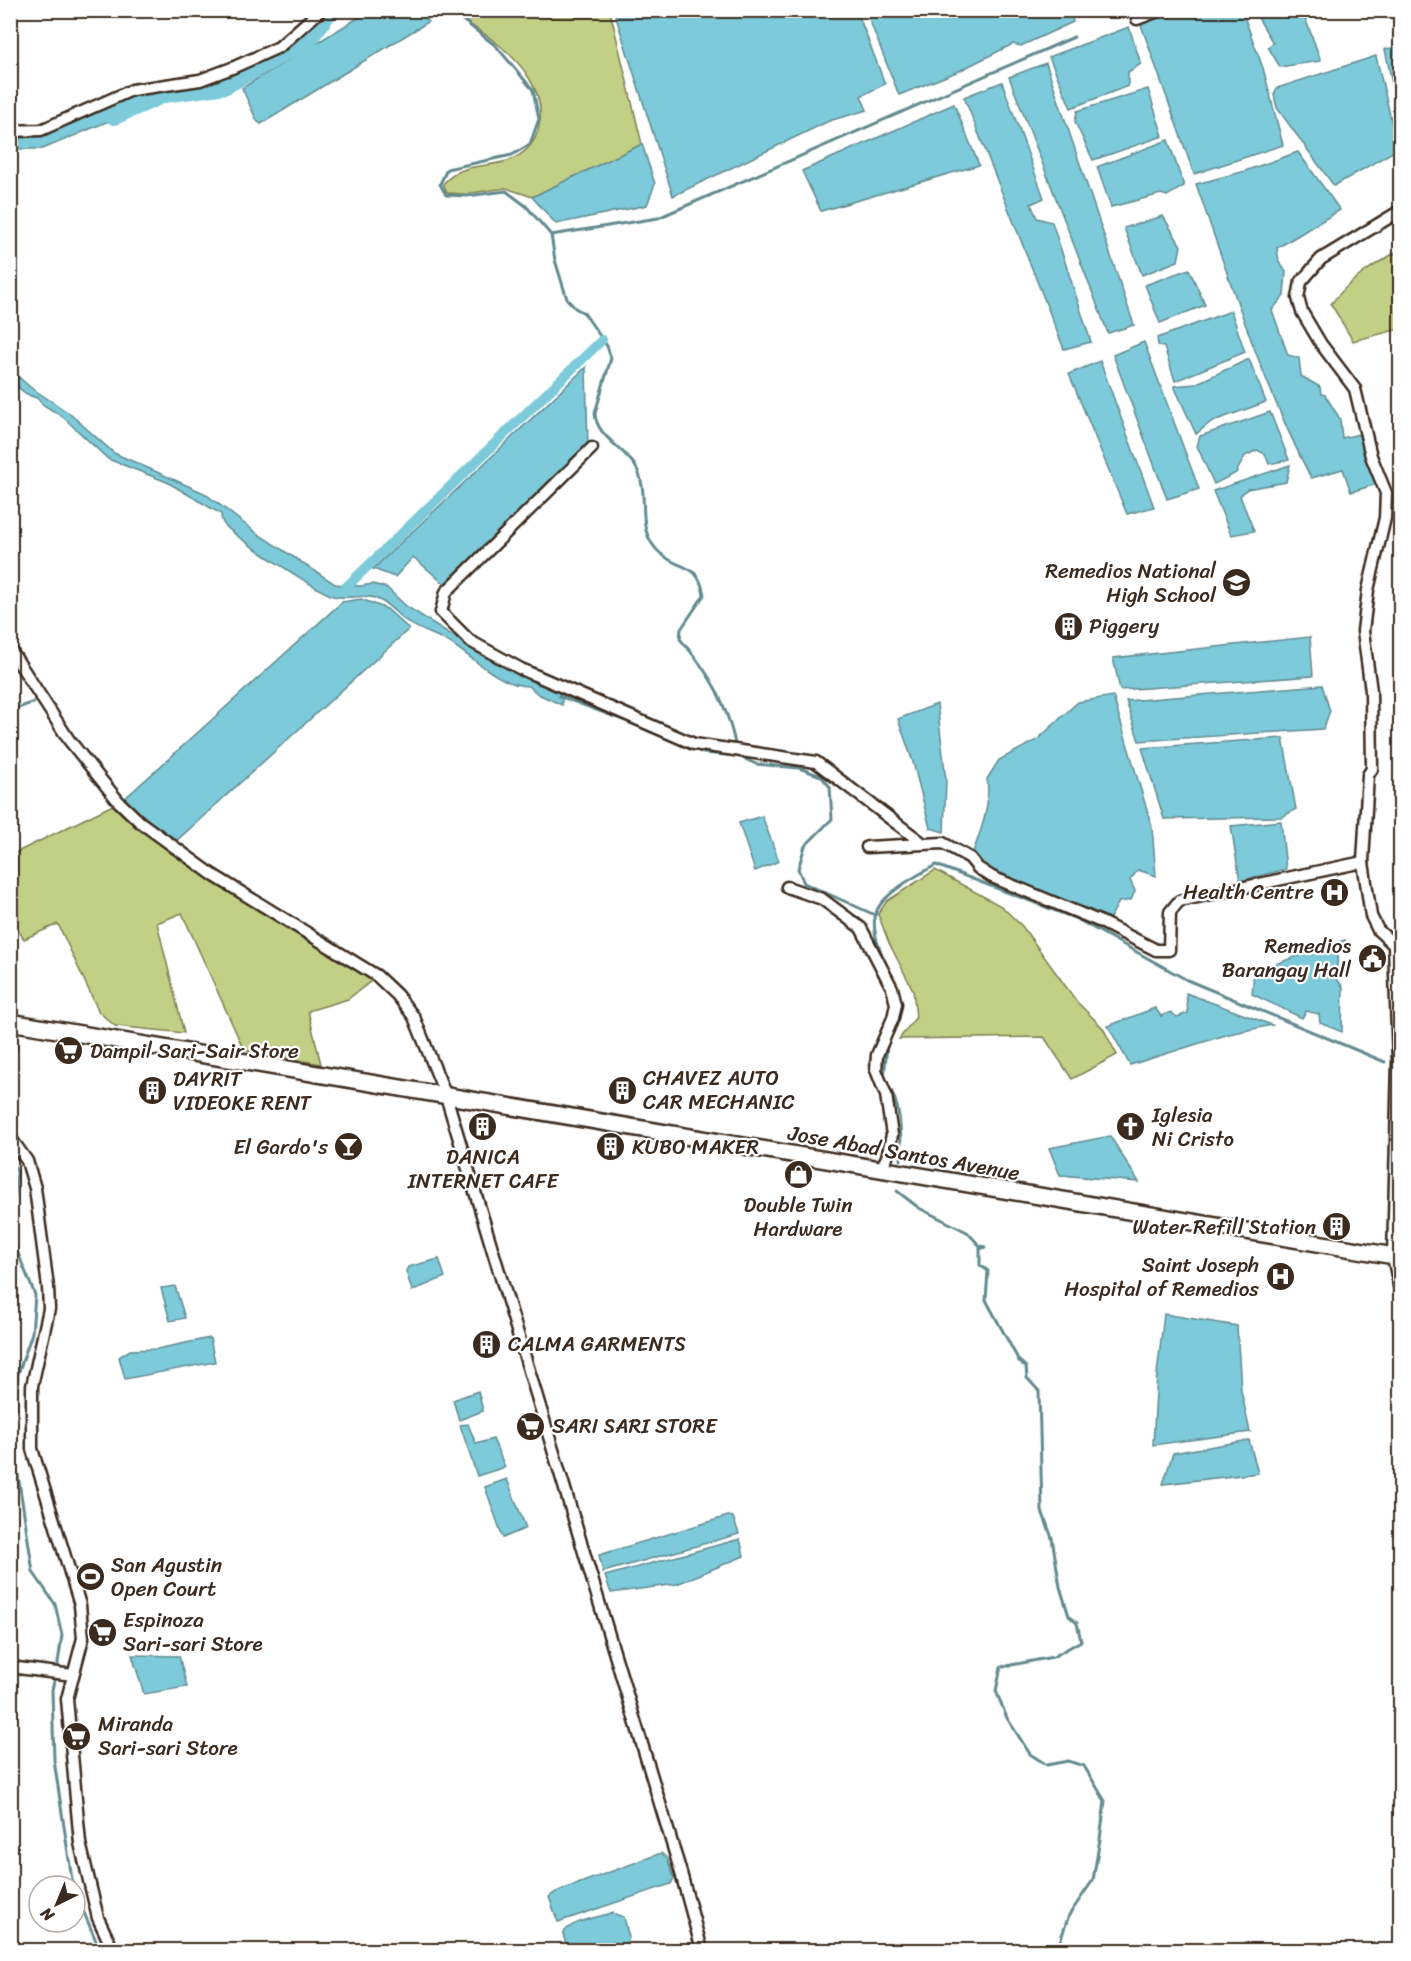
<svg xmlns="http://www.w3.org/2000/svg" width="1411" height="1961" viewBox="0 0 1411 1961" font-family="Sriracha,sans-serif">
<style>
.green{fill:#c2d085;stroke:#7e7d52;stroke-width:1.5}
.water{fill:#7ccada;stroke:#628a8f;stroke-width:1.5}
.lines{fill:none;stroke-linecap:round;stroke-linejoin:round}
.stream{stroke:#628a8f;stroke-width:3}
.canal{stroke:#7ccada;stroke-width:10}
.river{stroke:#7ccada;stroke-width:18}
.minor-casing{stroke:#3b2a1e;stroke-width:15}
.highway-casing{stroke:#3b2a1e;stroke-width:20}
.minor{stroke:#fff;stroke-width:10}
.highway{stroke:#fff;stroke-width:15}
.labels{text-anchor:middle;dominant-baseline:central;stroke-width:4.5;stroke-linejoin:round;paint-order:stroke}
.poi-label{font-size:21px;fill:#3b2a1e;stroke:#fff;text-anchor:start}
.street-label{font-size:21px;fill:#3b2a1e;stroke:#fff}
</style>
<rect width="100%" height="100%" fill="#fff"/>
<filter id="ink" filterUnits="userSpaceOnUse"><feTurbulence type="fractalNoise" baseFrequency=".0167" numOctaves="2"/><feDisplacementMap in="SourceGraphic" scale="12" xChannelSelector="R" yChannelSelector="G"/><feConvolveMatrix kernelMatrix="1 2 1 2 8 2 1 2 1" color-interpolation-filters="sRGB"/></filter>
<g filter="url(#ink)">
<!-- green -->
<g class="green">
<path d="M454 11H610L642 144 532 197 506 188 464 194 447 193 443 184C463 161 485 169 510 160 525 154 536 142 539 126 547 92 520 61 494 41 482 31 464 23 454 11Z"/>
<path d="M1400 250V329L1353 341 1331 304C1349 280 1375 264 1400 250Z"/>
<polygon points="115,804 170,853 375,978 348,999 308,1011 321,1064 244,1050 182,913 157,923 184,1033 115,1026 99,1012 58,924 24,939 11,919 11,855"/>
<polygon points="935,870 1001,906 1022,926 1077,1002 1103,1028 1117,1055 1072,1079 1044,1037 899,1039 916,1017 913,990 889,943 878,914 887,901"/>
</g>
<!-- water -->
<g class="water">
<polygon points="371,10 421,11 428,22 261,124 257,121 242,88"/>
<polygon points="614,11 857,11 885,84 861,96 867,110 829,121 673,196"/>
<polygon points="866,11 1071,11 1073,22 1021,46 1013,44 959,71 899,95"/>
<polygon points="1170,11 1242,11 1263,68 1283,145 1194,174 1140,22"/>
<polygon points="1254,11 1307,11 1304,15 1321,61 1280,67 1268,47 1273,43"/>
<polygon points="1129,27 1141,64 1128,72 1128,86 1071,108 1049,57"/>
<polygon points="1400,47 1400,124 1385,49"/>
<polygon points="1376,56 1398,149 1334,186 1277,108 1274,95 1277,88"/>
<polygon points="1046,63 1134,325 1108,333 1009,77"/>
<polygon points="1002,82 1044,198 1031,204 1037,218 1052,222 1091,342 1064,349 964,97"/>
<polygon points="1148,89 1163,136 1093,160 1075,122 1077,111"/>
<polygon points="133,96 137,109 43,149 11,149 11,139 44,136"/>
<polygon points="954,104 979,165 821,211 802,171"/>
<polygon points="1168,140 1184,186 1167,196 1161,194 1111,207 1097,167"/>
<polygon points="642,144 655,184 647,205 556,224 532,197"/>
<path d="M1298 152 1340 210 1277 248 1279 262 1286 271 1284 296 1272 310 1288 355 1299 358 1301 376 1320 387 1321 394 1325 395 1340 419 1342 438 1364 433 1377 484 1351 492 1343 469 1311 478C1263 385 1231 283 1196 184L1242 172Z"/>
<polygon points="1163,216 1181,246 1178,261 1142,275 1124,228"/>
<polygon points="1189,269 1205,305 1160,323 1145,285"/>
<polygon points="1231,311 1245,352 1175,381 1164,347 1158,345 1157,338"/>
<polygon points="1144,342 1199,489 1167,499 1113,355"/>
<polygon points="1249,359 1266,402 1211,422 1196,434 1174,386 1195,384"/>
<polygon points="1100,361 1154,507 1127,514 1069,374"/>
<polygon points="586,367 588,448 446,585 413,557 395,577 373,569"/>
<path d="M10 369 30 387 69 413 114 453 204 493 258 534 335 584 360 586 373 584 387 588 406 606 472 648 510 669 562 691V705L538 694 529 686C501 687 469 654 447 641 434 634 418 630 406 621 397 615 391 606 381 601 365 591 350 601 333 596 317 590 232 536 223 523 222 521 221 516 221 514L167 482 108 459 63 417 42 404 37 398C26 396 18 388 11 380Z"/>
<polygon points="1270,412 1289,460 1269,464 1265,454 1257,450 1245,456 1236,473 1214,484 1197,446 1200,436"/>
<polygon points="1290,465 1286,482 1247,489 1240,496 1254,531 1231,535 1213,491"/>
<polygon points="361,599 387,609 409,629 174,843 122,801 342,602"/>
<polygon points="1310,637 1313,676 1120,690 1113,658"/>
<polygon points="1322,685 1330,711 1323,729 1139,741 1126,701"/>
<path d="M1113 696 1152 827 1156 876 1138 870 1130 880 1135 891 1131 900 1119 902 1110 918 984 867 972 855C981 830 991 806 987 779L999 760 1037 740 1078 702Z"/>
<polygon points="937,704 946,780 944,832 930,828 913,762 898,719"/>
<polygon points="1283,738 1296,809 1282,817 1164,819 1142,748"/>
<polygon points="762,816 779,861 755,871 739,823"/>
<polygon points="1281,821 1286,869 1240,881 1231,826"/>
<polygon points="1345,940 1346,944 1338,954 1336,978 1343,987 1342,1032 1320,1023 1319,1014 1306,1011 1302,1018 1252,994 1254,971"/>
<polygon points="1186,993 1272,1025 1229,1034 1130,1065 1108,1026 1155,1008 1161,1016 1171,1012 1177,1017 1188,1013"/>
<polygon points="1110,1136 1139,1182 1060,1175 1049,1148"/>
<polygon points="439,1259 445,1277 412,1291 406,1271 408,1267"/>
<polygon points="175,1286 185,1318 170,1321 161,1288"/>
<polygon points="1164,1314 1237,1326 1241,1390 1250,1432 1153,1445 1157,1374"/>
<polygon points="210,1338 215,1362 125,1379 119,1357 130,1350 157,1349"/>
<polygon points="478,1391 483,1411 459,1420 453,1400"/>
<polygon points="468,1424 476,1444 493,1439 505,1467 477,1476 460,1425"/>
<polygon points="1249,1440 1258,1473 1163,1484 1173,1453"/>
<polygon points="507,1479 526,1528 503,1538 485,1487"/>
<polygon points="728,1516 733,1517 739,1534 603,1572 599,1555"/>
<polygon points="740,1539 744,1556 677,1584 611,1593 605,1576"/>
<polygon points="132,1655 179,1656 187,1687 144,1694"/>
<polygon points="661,1853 667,1858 674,1878 671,1884 558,1922 549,1897 556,1892"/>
<path d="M612 1913 624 1917 629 1938 623 1949 569 1950C567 1945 562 1938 564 1933 568 1922 601 1916 612 1913Z"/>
</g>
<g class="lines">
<!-- stream -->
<g class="stream">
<path d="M450 10 496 46 533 90 539 119 530 144 512 155 447 169 440 184 446 195 467 196 506 191 526 206 551 235 555 260 567 299 575 308 584 313 607 346 611 358 595 413C596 438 628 449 638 471 650 499 634 530 660 553 681 572 698 561 704 595L681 629 680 639C710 673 727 703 736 748"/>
<polyline points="551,235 658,218 1074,37"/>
<polyline points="559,696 645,728"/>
<polyline points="10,711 34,702"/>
<polyline points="693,748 703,753 738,756 756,764 799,768 821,776 830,787 832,819 805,846 798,869 804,883 875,915"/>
<path d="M887 966C880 953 872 931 875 916 879 895 919 874 936 865L1077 919 1187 980 1385 1062"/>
<path d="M894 1027C901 1017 903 1003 898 992"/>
<polyline points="884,1079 887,1044"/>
<path d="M887 1085C902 1105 901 1135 901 1160"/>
<polyline points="10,1157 17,1172 11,1236 35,1295 32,1333 18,1374 14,1449 33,1572 55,1604 62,1635 57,1670"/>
<polyline points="897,1191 919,1208 967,1232 980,1246 985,1247 980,1249 980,1265 988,1271 986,1300 1019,1361 1026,1367 1027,1378 1039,1391 1042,1511 1052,1538 1060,1587 1069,1616 1077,1623 1081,1641 1053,1657 1001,1667 996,1691 1007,1718 1030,1754 1047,1765 1068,1761 1084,1766 1105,1801 1100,1839 1093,1880 1069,1915 1057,1950"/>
<polyline points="55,1677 52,1690 54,1760 73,1886"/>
<polyline points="75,1892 100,1950"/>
</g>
<!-- canal -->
<polyline class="canal" points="342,591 602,340"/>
<!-- river -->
<polyline class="river" points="114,116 164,94 226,85 309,39 330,10"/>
<defs>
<g id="minor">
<polyline points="1137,19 1161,10"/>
<polyline points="10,131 41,130 132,90 200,80 232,68 279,47 321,10"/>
<polyline points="1400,211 1321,259 1301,282 1298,298 1302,312 1321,344 1355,389 1371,456 1386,493 1385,518 1368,590 1363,631 1371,691 1372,769 1368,775 1363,862 1371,916 1378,930 1394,945 1398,1062 1393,1256 1400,1291"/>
<polyline points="592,448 446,592 441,612 470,641 521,669 694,744 816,762 921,842"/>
<polyline points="10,649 69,740 119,802 140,822 213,875 377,976 397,995 414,1017 446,1096 681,1873 702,1950"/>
<polyline points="867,847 943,843 970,858 978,868 992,877 1101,922 1156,950 1169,950 1170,912 1179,901 1363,862"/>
<polyline points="787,887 822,899 861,928 892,988 896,1004 893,1018 877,1055 876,1070 886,1095 892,1135 887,1157 880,1170"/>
<polyline points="10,1049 12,1023"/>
<polyline points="10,1137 27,1161 35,1188 48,1287 49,1309 32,1386 32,1449 80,1605 83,1638 67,1699 80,1843 98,1918 113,1950"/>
<polyline points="10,1667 73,1675"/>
</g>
<polyline id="highway" points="10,1022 1400,1257"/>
</defs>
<!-- minor casing -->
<use href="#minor" class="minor-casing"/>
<!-- highway casing -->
<use href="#highway" class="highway-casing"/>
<!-- minor -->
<use href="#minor" class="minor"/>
<!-- highway -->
<use href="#highway" class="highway"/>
</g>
</g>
<!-- icons -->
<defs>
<symbol id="school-disc" viewBox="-11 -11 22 22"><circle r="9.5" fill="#3b2a1e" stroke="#fff"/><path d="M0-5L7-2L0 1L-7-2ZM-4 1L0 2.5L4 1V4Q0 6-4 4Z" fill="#fff"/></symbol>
<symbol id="building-disc" viewBox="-11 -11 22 22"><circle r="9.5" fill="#3b2a1e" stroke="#fff"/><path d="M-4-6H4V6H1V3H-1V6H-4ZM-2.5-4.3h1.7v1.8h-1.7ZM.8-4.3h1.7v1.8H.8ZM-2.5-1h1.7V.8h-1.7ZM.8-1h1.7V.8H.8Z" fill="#fff"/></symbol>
<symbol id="hospital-disc" viewBox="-11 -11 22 22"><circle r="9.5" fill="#3b2a1e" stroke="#fff"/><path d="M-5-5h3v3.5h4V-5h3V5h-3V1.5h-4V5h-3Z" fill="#fff"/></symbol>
<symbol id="civic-disc" viewBox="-11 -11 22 22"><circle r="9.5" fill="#3b2a1e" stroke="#fff"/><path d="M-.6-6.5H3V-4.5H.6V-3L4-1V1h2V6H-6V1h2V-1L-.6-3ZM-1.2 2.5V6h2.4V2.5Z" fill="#fff"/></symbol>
<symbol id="supermarket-disc" viewBox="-11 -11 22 22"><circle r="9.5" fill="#3b2a1e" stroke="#fff"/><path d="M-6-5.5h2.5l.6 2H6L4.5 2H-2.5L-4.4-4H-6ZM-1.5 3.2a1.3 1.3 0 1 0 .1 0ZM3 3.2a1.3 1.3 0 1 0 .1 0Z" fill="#fff"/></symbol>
<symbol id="church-disc" viewBox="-11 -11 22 22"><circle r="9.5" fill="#3b2a1e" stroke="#fff"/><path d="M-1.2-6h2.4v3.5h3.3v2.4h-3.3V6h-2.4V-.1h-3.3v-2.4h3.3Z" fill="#fff"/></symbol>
<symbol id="bar-disc" viewBox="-11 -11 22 22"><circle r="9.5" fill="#3b2a1e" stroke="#fff"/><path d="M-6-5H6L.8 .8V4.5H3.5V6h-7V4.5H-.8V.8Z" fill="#fff"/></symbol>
<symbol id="shop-disc" viewBox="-11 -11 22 22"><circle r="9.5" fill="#3b2a1e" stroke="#fff"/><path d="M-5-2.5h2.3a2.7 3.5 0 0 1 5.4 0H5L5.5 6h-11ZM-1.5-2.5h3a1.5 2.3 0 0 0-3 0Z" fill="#fff"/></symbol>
<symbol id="stadium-disc" viewBox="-11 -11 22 22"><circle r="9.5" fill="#3b2a1e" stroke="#fff"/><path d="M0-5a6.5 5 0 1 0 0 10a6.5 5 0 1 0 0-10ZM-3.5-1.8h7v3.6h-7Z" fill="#fff"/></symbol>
</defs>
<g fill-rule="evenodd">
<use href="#school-disc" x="1220" y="566" width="33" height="33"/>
<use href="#building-disc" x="1052" y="610" width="33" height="33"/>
<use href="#hospital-disc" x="1318" y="876" width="33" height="33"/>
<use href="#civic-disc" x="1356" y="942" width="33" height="33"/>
<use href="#supermarket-disc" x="52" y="1034" width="33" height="33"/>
<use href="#building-disc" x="606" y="1074" width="33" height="33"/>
<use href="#building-disc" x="136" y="1074" width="33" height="33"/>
<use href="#building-disc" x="466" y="1110" width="33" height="33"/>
<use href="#church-disc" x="1114" y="1110" width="33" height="33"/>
<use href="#bar-disc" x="332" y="1130" width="33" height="33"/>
<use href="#building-disc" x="594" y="1130" width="33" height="33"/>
<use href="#shop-disc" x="782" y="1158" width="33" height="33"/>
<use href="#building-disc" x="1320" y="1210" width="33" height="33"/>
<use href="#hospital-disc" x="1264" y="1260" width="33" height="33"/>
<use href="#building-disc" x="470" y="1328" width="33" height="33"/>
<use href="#supermarket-disc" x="514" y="1410" width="33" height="33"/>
<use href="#stadium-disc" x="74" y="1560" width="33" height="33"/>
<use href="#supermarket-disc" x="86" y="1616" width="33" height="33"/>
<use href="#supermarket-disc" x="60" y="1720" width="33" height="33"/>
</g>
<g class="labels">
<!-- poi labels -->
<g class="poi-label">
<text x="1216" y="571" text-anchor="end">Remedios National<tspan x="1216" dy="24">High School</tspan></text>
<text x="1089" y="626">Piggery</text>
<text x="1314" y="892" text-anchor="end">Health Centre</text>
<text x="1351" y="946" text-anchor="end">Remedios<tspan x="1351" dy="24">Barangay Hall</tspan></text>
<text x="90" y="1051">Dampil Sari-Sair Store</text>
<text x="643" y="1078">CHAVEZ AUTO<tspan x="643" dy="24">CAR MECHANIC</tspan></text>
<text x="173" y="1079">DAYRIT<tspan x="173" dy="24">VIDEOKE RENT</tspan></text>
<text x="1152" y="1115">Iglesia<tspan x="1152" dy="24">Ni Cristo</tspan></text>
<text x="328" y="1147" text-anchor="end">El Gardo's</text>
<text x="632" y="1147">KUBO MAKER</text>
<text x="483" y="1157" text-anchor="middle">DANICA<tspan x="483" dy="24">INTERNET CAFE</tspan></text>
<text x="798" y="1205" text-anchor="middle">Double Twin<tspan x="798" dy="24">Hardware</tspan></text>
<text x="1316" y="1227" text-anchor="end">Water Refill Station</text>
<text x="1259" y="1265" text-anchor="end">Saint Joseph<tspan x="1259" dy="24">Hospital of Remedios</tspan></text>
<text x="508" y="1344">CALMA GARMENTS</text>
<text x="552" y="1426">SARI SARI STORE</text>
<text x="111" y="1565">San Agustin<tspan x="111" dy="24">Open Court</tspan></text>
<text x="123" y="1620">Espinoza<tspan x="123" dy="24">Sari-sari Store</tspan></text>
<text x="98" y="1724">Miranda<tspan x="98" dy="24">Sari-sari Store</tspan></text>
</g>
<!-- street labels -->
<g class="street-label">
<text transform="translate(904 1153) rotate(10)">Jose Abad Santos Avenue</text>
</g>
</g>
<!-- margin -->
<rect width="1411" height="1961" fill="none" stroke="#fff" stroke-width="36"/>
<rect x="18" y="18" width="1375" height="1925" fill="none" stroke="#3b2a1e" stroke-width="2" filter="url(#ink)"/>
<!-- north arrow -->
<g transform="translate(57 1904) rotate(223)"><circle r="28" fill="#ffffff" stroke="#b1aaa5" stroke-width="1.5"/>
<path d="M0-4.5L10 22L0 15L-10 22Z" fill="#3b2a1e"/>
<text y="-9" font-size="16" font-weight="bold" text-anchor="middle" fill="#3b2a1e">N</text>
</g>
</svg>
